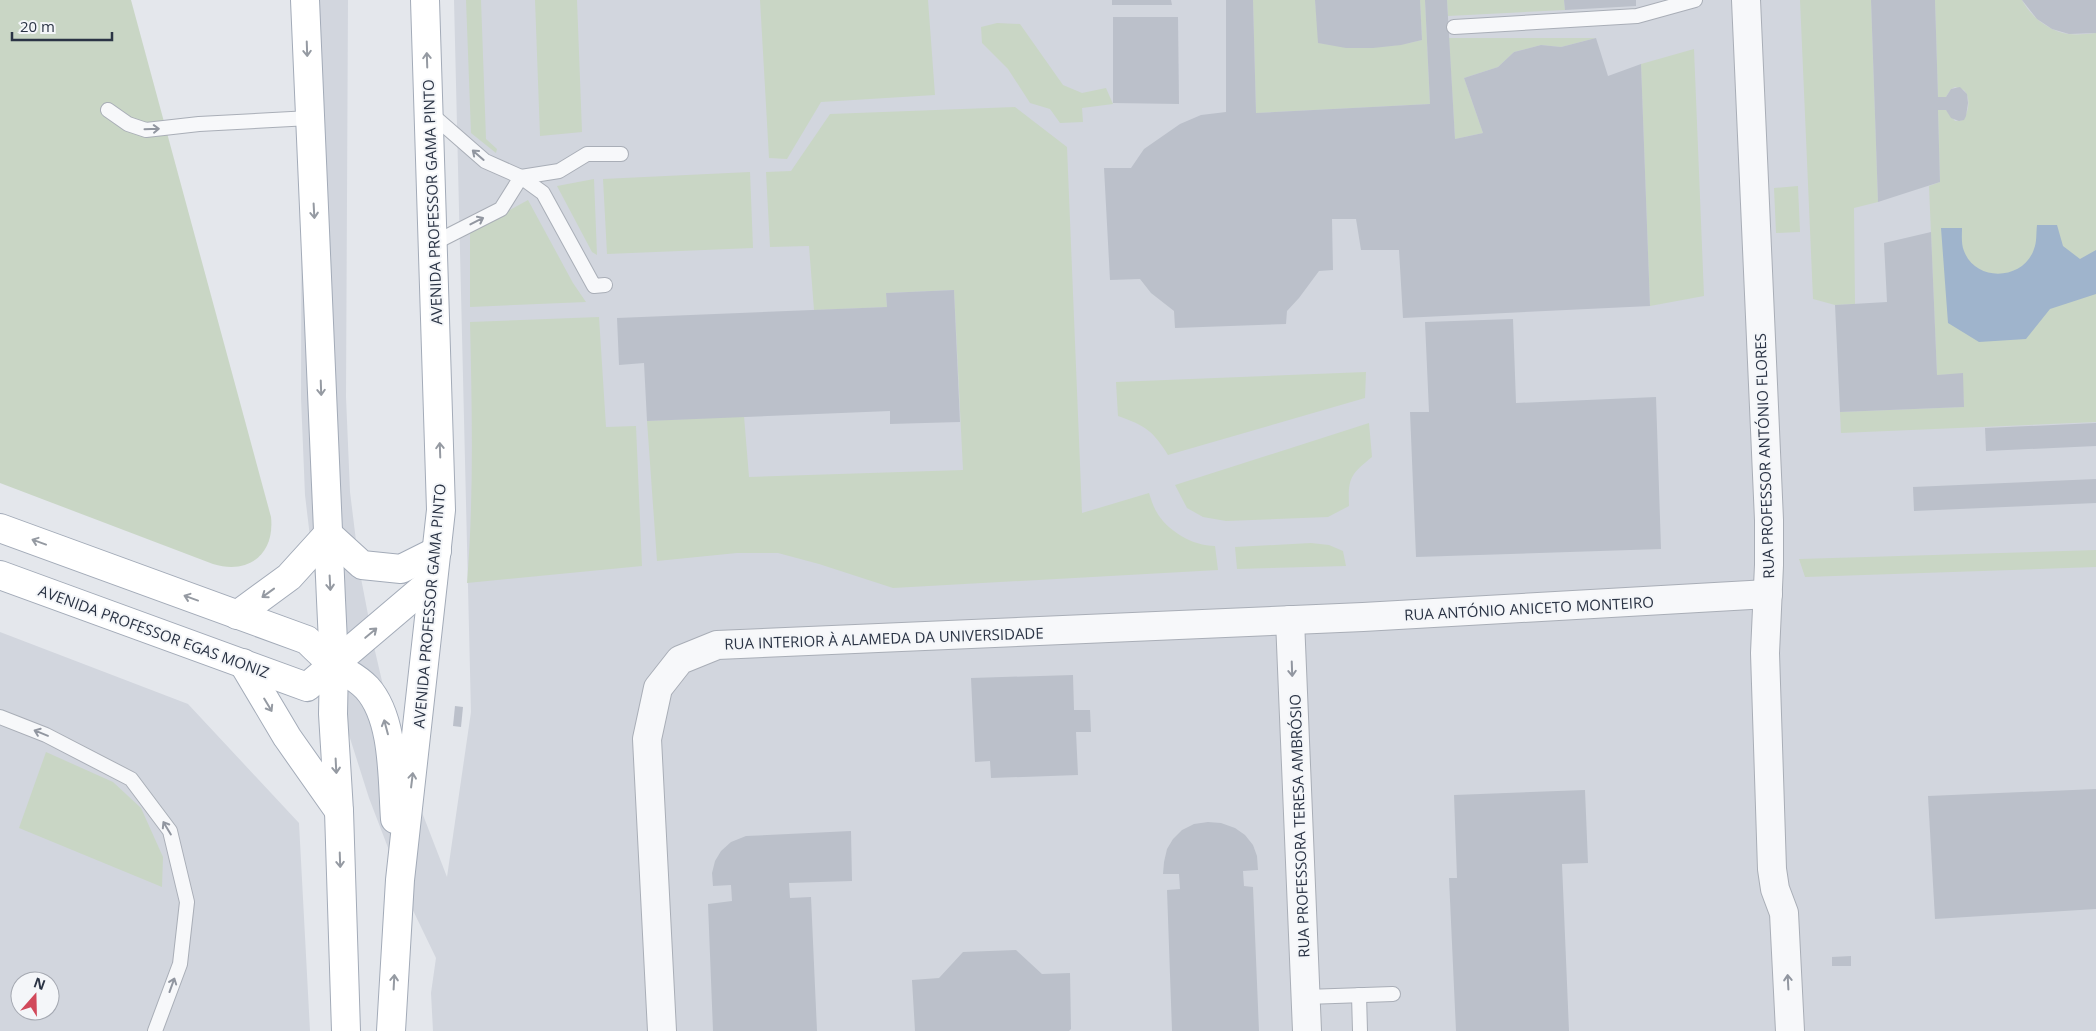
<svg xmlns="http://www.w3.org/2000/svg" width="2096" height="1031" viewBox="0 0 2096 1031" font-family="'Open Sans',sans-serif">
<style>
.built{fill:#d2d6de;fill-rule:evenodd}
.green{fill:#c9d6c5}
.water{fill:#9fb4cc}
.building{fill:#bbc0ca}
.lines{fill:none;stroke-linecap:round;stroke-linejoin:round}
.lane-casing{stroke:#a9aeb7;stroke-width:16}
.street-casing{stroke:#a9aeb7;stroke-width:30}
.primary-casing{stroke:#a3abb8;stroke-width:30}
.lane{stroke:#f7f8fa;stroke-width:14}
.street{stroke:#f7f8fa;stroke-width:28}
.primary{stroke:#fff;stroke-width:28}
.oneway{stroke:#959aa2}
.oneway2{stroke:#9196a0}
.labels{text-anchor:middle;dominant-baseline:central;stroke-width:4;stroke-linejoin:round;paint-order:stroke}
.street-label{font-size:15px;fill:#2b3445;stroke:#f4f6f9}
</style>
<rect width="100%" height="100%" fill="#e4e7ec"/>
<!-- built -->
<g class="built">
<polygon points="302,0 348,0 346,397 350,492 360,573 375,651 392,724 411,784 447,877 471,712 454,0 2096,0 2096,1031 433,1031 431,993 436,958 408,900 369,798 349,735 330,660 315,579 305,495 301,398"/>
<path d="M0 632 188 704 299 823 310 1031H0ZM20 981H50V1011H20Z"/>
</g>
<!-- green -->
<g class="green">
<path d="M0 0H131L271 517C275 554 249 575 213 564L0 483Z"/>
<polygon points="466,0 481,0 486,139 497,149 496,153 471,133"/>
<polygon points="535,0 577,0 582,132 540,136"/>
<polygon points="760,0 928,0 935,95 821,102 787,159 769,158"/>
<path d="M1253 0H1315L1319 43C1354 49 1387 49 1422 40L1420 0H1425L1430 104 1256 113Z"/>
<polygon points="1447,0 1564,0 1565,10 1448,16"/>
<polygon points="1800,0 1871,0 1878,202 1854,208 1855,304 1835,305 1813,299"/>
<path d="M1935 0H2022C2031 17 2049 31 2068 34 2077 35 2087 34 2096 33V422L1841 433 1840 412 1964 407 1962 374 1937 375 1929 186 1940 182 1938 110H1946L1955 121 1963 120C1969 111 1971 99 1964 90L1955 87 1951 89 1946 97H1938Z"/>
<polygon points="997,23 1020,24 1063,85 1082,93 1106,88 1113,104 1082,108 1083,122 1060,123 1050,109 1030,103 1008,69 982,43 981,27"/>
<polygon points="1449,38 1596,38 1561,47 1541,45 1514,52 1498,67 1464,78 1483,133 1455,139"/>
<polygon points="1694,49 1704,296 1650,306 1641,64"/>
<path d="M1015 107 1067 147 1082 513 1149 493C1151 499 1153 506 1156 511 1167 531 1193 546 1215 546L1218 570 893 588 819 564 778 553H737L657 561 647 421 744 416 749 477 963 470 954 290 886 293 887 307 814 310 809 246 770 247 766 172 791 171 830 114Z"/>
<polygon points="750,172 753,248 607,254 603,179"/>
<polygon points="594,179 597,255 592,252 557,186"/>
<polygon points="1798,186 1800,232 1776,233 1774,188"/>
<polygon points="528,200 573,283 586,302 470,307 470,232"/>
<path d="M599 317 606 427 636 426 642 566 467 583C474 496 472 410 470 322Z"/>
<path d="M1366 372 1365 398 1168 455C1152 430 1146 426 1118 416L1116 382Z"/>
<path d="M1369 423 1372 457C1350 475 1348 478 1349 506L1328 517 1226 521 1203 517 1187 508 1175 485Z"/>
<polygon points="1311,543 1329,545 1343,551 1346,566 1237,569 1235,547"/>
<polygon points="2096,550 2096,567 1805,577 1799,559"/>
<polygon points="46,752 113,782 141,808 163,857 162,887 19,828"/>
</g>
<!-- water -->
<path class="water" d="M2037 225H2057L2063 246 2080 259 2096 250V294L2050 309 2026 339 1979 342 1948 323 1941 228H1962C1962 235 1961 244 1964 251 1976 283 2024 280 2034 249 2037 242 2036 233 2037 225Z"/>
<!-- building -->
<g class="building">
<polygon points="1112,0 1171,0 1172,5 1112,5"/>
<polygon points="1226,0 1253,0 1256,113 1430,104 1425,0 1447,0 1455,139 1483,133 1464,78 1498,67 1514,52 1541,45 1561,47 1596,38 1608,76 1641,64 1650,306 1403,318 1399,250 1361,250 1356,219 1332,219 1333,270 1319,271 1299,298 1287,311 1286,324 1175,328 1174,311 1151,293 1140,279 1110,280 1104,168 1131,168 1144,149 1180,124 1201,115 1226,112"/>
<polygon points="1315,0 1420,0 1422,40 1401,45 1373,48 1346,48 1318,43"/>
<polygon points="1564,0 1636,0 1636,6 1565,10"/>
<polygon points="1871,0 1935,0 1938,97 1946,97 1951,89 1960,87 1967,94 1968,103 1966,116 1964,120 1959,121 1951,118 1946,110 1938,110 1940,182 1878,202"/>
<polygon points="2022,0 2096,0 2096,33 2069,34 2052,29 2037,19"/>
<polygon points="1113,17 1178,17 1179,104 1113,103"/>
<polygon points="1931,232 1937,375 1963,373 1964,407 1840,412 1835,305 1887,302 1884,243"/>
<polygon points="954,290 960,422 890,424 890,411 647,421 644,363 619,365 617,318 887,307 886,293"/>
<polygon points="1513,319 1516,403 1656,397 1661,549 1416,557 1410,412 1429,412 1425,322"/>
<polygon points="2096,423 2096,446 1986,451 1985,428"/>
<polygon points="2096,479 2096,503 1914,511 1913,487"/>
<polygon points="1073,675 1074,710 1090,710 1091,732 1076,732 1078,775 991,778 990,761 975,762 971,678"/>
<polygon points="455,706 463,707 461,727 453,726"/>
<polygon points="2096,789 2096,909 1935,919 1928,796"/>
<polygon points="1585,790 1588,863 1562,864 1569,1031 1456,1031 1449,878 1457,878 1454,795"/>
<polygon points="1208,822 1221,823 1235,828 1245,835 1253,845 1257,856 1258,870 1243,871 1244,886 1253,887 1259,1031 1172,1031 1167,890 1180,889 1179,874 1163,874 1164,862 1167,849 1173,839 1182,830 1194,824"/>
<polygon points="851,831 852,881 789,883 790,898 811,897 817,1031 713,1031 708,904 732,901 731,885 713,886 712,873 715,861 721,851 731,842 746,836"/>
<polygon points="1016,950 1042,974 1070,973 1071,1029 1069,1031 915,1031 912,980 939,978 963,952"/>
<polygon points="1851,956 1851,966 1832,966 1832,957"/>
</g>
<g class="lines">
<defs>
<g id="lane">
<polyline points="1454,27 1637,16 1695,0"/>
<polyline points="108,110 128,124 146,130 199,124 310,118"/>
<polyline points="430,113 485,161 521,177 543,193 594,286 605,285"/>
<polyline points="434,243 501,209 521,177 559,171 587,154 621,154"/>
<polyline points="0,717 46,735 131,779 170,831 187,902 180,964 155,1031"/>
<polyline points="1359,995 1360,1031"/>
<polyline points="1306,997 1393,994"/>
</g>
<g id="street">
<polyline points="1746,0 1769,520 1769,565 1765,653 1772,869 1775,889 1784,913 1790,1031"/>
<polyline points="1290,620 1307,1031"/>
<polyline points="662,1031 647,739 658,688 680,660 717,645 1363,617 1768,594"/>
</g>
<g id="primary">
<polyline points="305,0 331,600 334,664 333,714 339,811 346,1031"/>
<path d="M0 528 307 640C315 648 324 657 333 664 344 672 357 677 367 688 395 719 392 780 395 819"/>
<polyline points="328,534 362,565 401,569 437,551"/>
<polyline points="0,575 307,687 433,580"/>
<polyline points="237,615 289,577 328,534"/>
<polyline points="243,663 287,737 339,811"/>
<polyline points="391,1031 400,880 441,510 425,0"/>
</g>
</defs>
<!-- lane casing -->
<use href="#lane" class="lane-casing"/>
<!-- street casing -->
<use href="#street" class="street-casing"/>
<!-- primary casing -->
<use href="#primary" class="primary-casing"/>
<!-- lane -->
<use href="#lane" class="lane"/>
<!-- street -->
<use href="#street" class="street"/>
<!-- primary -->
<use href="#primary" class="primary"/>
</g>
<!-- one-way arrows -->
<defs><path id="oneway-shaft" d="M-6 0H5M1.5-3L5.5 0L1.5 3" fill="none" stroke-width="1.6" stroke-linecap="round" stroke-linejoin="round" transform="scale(1.25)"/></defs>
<g class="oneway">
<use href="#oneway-shaft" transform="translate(307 49) rotate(88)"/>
<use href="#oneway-shaft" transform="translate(427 60) rotate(-92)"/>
<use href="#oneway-shaft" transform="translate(314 211) rotate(87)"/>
<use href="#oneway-shaft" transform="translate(321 388) rotate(88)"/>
<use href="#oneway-shaft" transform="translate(440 450) rotate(-92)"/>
<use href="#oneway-shaft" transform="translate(39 542) rotate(-160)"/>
<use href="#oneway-shaft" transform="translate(330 583) rotate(87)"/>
<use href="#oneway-shaft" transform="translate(268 593) rotate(144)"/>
<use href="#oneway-shaft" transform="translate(191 598) rotate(-160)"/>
<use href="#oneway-shaft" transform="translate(371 633) rotate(-40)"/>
<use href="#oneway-shaft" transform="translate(268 705) rotate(59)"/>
<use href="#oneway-shaft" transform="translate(386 727) rotate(-105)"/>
<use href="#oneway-shaft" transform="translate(336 766) rotate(87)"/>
<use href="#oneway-shaft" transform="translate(412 780) rotate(-83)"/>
<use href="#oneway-shaft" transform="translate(340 860) rotate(88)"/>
<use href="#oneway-shaft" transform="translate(394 982) rotate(-87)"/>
</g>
<g class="oneway2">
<use href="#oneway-shaft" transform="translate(152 129) rotate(-2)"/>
<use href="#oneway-shaft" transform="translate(478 155) rotate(-139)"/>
<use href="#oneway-shaft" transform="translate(477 221) rotate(-27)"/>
<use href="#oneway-shaft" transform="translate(1292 669) rotate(88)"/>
<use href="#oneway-shaft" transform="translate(41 733) rotate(-158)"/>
<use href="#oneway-shaft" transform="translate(167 828) rotate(-121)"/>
<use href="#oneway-shaft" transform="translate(1788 982) rotate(-93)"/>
<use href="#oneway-shaft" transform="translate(172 985) rotate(-70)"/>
</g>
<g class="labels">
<!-- street labels -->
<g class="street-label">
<text transform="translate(432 202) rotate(-92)">AVENIDA PROFESSOR GAMA PINTO</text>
<text transform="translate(1764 456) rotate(-92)">RUA PROFESSOR ANTÓNIO FLORES</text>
<text transform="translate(429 606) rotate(-85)">AVENIDA PROFESSOR GAMA PINTO</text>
<text transform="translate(1529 608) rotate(-3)">RUA ANTÓNIO ANICETO MONTEIRO</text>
<text transform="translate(154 631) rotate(20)">AVENIDA PROFESSOR EGAS MONIZ</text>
<text transform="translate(884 638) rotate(-2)">RUA INTERIOR À ALAMEDA DA UNIVERSIDADE</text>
<text transform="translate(1299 826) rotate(-92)">RUA PROFESSORA TERESA AMBRÓSIO</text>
</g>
</g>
<!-- north arrow -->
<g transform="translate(35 996) rotate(20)"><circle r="24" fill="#f4f6f9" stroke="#a4a8b1"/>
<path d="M0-4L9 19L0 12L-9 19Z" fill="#d1495b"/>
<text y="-8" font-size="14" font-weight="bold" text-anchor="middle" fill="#2b3445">N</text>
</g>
<!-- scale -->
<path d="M12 32v8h100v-8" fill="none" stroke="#2b3445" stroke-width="2.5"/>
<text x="20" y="32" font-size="15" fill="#2b3445" stroke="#f4f6f9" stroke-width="4" paint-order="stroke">20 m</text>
</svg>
